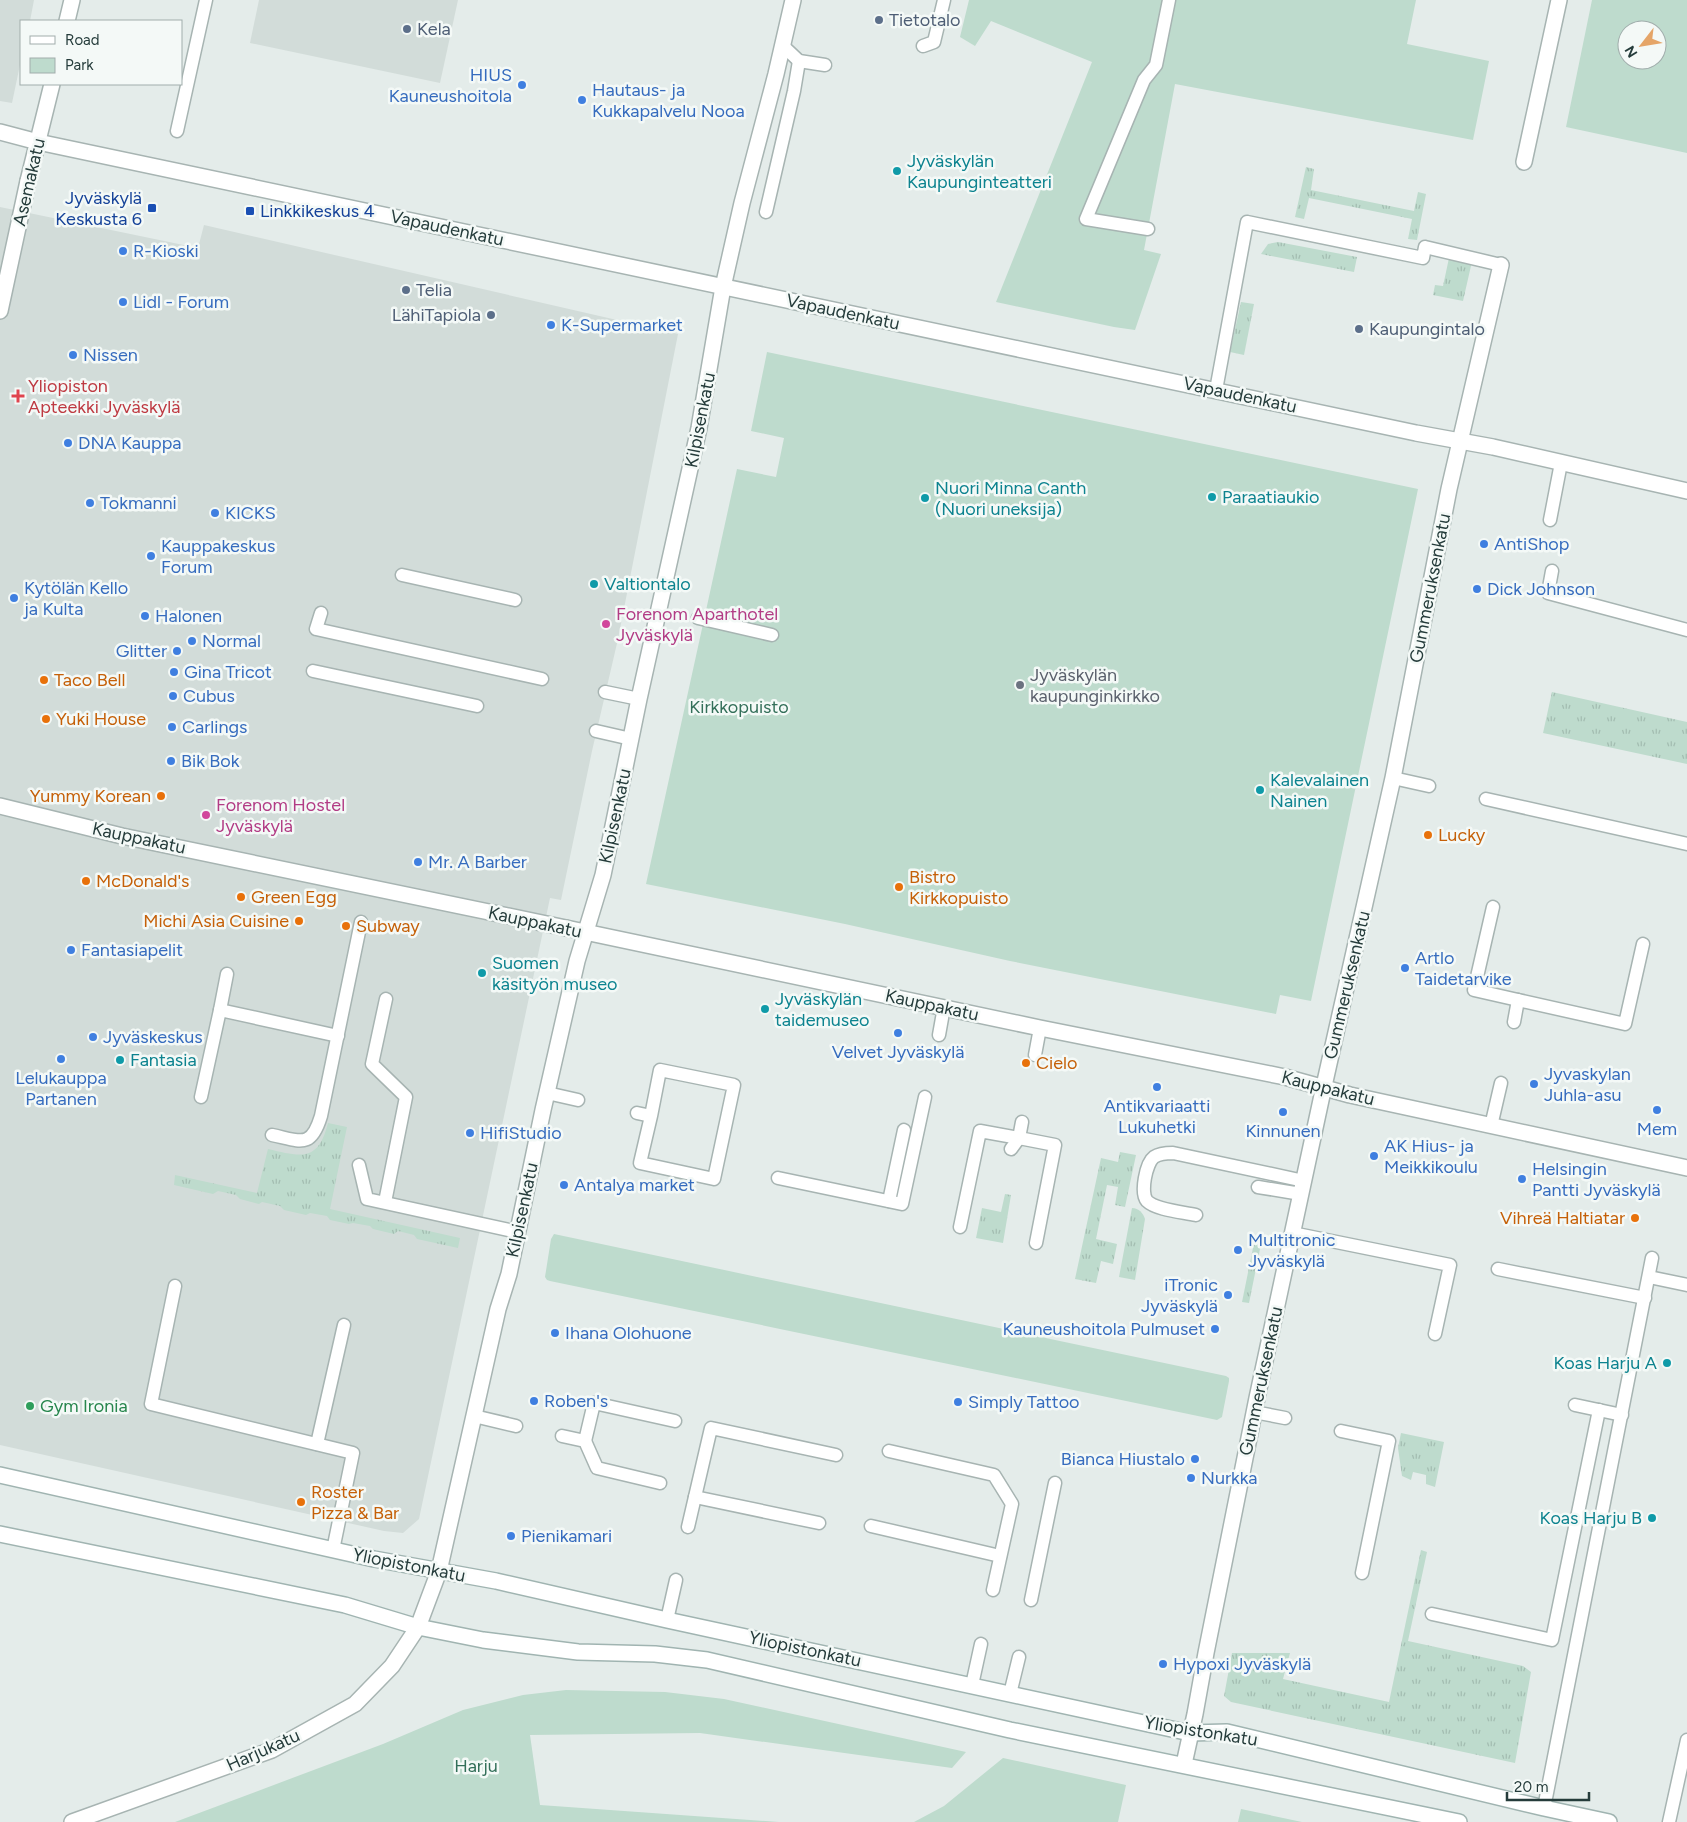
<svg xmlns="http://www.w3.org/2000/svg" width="1687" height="1822" viewBox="0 0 1687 1822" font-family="Figtree,sans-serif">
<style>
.built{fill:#d2dcd9}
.grass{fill:url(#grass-tufts)}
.green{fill:#bedbcd;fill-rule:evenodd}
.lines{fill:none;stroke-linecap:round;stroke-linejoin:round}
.service-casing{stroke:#a7b4b2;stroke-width:15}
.pedestrian-casing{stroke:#a7b4b2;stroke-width:18}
.minor-casing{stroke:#a7b4b2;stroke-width:18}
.secondary-casing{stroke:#a0b4b1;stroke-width:18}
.service{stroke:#fff;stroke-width:12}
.pedestrian{stroke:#fff;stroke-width:15}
.minor{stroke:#fff;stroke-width:15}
.secondary{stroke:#fff;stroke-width:15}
.service-dot{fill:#5c6f8a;stroke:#f4f9f7;stroke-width:2}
.shop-dot{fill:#3f7fe0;stroke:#f4f9f7;stroke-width:2}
.culture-dot{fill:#0f9aa8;stroke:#f4f9f7;stroke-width:2}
.transit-dot{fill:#1a4fb4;stroke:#f4f9f7;stroke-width:2}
.health-dot{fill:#e0444e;stroke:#f4f9f7;stroke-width:2}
.hotel-dot{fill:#d1479c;stroke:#f4f9f7;stroke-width:2}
.food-dot{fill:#e8710a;stroke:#f4f9f7;stroke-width:2}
.worship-dot{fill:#6b7280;stroke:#f4f9f7;stroke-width:2}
.leisure-dot{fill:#2e9e5b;stroke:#f4f9f7;stroke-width:2}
.labels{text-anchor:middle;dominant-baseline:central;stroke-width:5;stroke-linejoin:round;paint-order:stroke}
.service-label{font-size:18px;fill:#4e5e75;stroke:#f4f9f7;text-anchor:start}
.shop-label{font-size:18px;fill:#366cbe;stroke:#f4f9f7;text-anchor:start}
.culture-label{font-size:18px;fill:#0d838f;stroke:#f4f9f7;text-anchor:start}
.street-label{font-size:18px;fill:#253c3b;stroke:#f4f9f7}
.transit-label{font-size:18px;fill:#164399;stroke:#f4f9f7;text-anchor:end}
.health-label{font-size:18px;fill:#be3a42;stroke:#f4f9f7;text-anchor:start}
.hotel-label{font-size:18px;fill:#b23c85;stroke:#f4f9f7;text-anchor:start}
.worship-label{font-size:18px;fill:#5b616d;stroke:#f4f9f7;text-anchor:start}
.food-label{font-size:18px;fill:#c56008;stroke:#f4f9f7;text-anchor:start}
.park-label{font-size:18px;fill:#336f59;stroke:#f4f9f7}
.leisure-label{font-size:18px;fill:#27864d;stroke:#f4f9f7;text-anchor:start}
</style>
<defs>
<pattern id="grass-tufts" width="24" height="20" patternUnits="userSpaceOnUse" patternTransform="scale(1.25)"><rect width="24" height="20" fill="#bedbcd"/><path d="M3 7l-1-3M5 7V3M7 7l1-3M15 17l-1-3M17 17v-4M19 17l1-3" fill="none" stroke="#a3bdb1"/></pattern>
</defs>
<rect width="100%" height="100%" fill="#e4ecea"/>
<!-- built -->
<g class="built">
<polygon points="0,0 34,0 30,21 21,21 21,60 12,103 0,101"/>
<polygon points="259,0 458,0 440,83 250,43"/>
<polygon points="0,207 198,248 204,225 678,334 618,639 592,751 561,900 550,898 419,1519 403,1533 384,1531 0,1445"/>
</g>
<!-- grass -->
<g class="grass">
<polygon points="1306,167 1314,169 1311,190 1414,211 1418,192 1426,194 1417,240 1408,239 1412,219 1309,198 1304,219 1295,217"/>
<polygon points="1278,242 1357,257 1354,272 1261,254 1268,244"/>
<polygon points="1473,257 1463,301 1433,295 1435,285 1443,286 1449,258"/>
<polygon points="1241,302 1254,304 1244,355 1230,352"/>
<polygon points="1552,692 1687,722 1687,764 1543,733"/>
<path d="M328 1123 347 1127 330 1209 460 1238 458 1248 417 1239 414 1235 398 1231 394 1234 373 1229 370 1226 353 1223 349 1224 330 1220 327 1216 310 1213 306 1215 284 1210 280 1206 262 1202 259 1204 240 1199 236 1195 218 1191 213 1194 174 1185 175 1175 257 1193 268 1149C302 1157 318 1162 328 1123Z"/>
<polygon points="1120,1152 1136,1155 1125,1207 1115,1205 1118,1187 1107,1185 1096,1239 1117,1244 1113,1264 1101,1261 1096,1283 1075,1279 1101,1158 1118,1162"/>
<polygon points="1005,1194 1011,1195 1003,1243 976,1238 982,1208 1001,1212"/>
<path d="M1132 1208C1139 1208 1143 1213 1145 1219L1135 1280 1119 1277Z"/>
<polygon points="1255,1238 1262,1239 1249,1303 1242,1302"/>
<polygon points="1401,1433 1444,1442 1435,1487 1426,1484 1426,1475 1413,1472 1411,1480 1402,1476 1398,1448"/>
<polygon points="1421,1550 1427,1552 1408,1641 1523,1666 1531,1672 1515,1763 1231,1702 1224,1696 1232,1653 1290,1653 1283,1679 1389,1702"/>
</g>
<!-- green -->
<g class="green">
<polygon points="969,0 1416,0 1407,44 1489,61 1473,140 1175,84 1144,250 1161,254 1135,330 1114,327 996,302 1092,62 991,21 975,46 960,37"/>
<path d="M1592 0H1687V153L1566 127ZM1627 30H1657V60H1627Z"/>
<polygon points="767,352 1418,489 1311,1001 1280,995 1276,1014 1010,961 845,924 646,884 737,469 776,477 784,438 751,431"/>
<polygon points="554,1234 1226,1376 1229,1378 1229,1381 1222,1417 1217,1420 550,1281 547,1280 545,1277 551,1239"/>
<polygon points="566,1690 665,1692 724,1699 966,1752 952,1768 700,1733 530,1735 540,1805 779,1822 175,1822 383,1744 463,1710 523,1695"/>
<polygon points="1003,1758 1126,1785 1118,1822 914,1822 944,1806"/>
<polygon points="1241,1809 1302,1822 1238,1822"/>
</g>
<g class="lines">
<defs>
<g id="service">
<polyline points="782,45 799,61 825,65"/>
<polyline points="923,46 934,42 944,0"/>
<polyline points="177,131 206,0"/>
<polyline points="766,212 794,91 799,61"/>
<polyline points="1148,229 1086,219 1144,80 1156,65 1169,0"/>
<polyline points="1216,390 1247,222 1423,258 1425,247 1501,265"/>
<polyline points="1550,520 1561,463"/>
<polyline points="1552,571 1548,593 1687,630"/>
<polyline points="402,575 515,600"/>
<polyline points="321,613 316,629 542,679"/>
<polyline points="698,618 772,635"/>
<polyline points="313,671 477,706"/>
<polyline points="605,692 639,699"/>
<polyline points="596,731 631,739"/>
<polyline points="1393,778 1429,786"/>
<polyline points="1486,799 1687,844"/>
<polyline points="1493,907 1474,990 1518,1000"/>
<polyline points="220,1010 227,974"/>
<polyline points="1514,1022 1518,1000 1625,1024 1643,944"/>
<polyline points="939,1035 944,1007"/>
<polyline points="1035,1055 1040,1028"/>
<polyline points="547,1093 578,1100"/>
<polyline points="201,1097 220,1010 338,1036"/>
<polyline points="637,1113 651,1116 640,1163 714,1179 734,1085 660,1070 651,1116"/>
<polyline points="1022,1122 1019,1138 1055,1145 1036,1243"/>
<polyline points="1491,1126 1501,1083"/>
<path d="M272 1135C301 1141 311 1149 321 1116L361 922"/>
<polyline points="359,1165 367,1199 518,1232"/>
<polyline points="778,1178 902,1204 925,1097"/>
<polyline points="1258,1187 1301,1194"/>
<polyline points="889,1201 904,1130"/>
<polyline points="385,1202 406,1097 372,1064 386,999"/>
<path d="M1196 1215C1183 1212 1156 1210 1147 1201 1140 1193 1146 1163 1154 1157 1160 1153 1167 1153 1173 1153L1304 1181"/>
<polyline points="960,1227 980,1131 1019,1138 1011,1149"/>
<polyline points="1292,1233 1450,1265 1435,1334"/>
<polyline points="1498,1269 1645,1298"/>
<polyline points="1649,1277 1687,1285"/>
<polyline points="175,1286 151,1404 353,1453 333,1550"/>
<polyline points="1575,1405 1622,1415"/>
<polyline points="1254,1412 1285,1418"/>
<polyline points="474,1416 516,1426"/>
<polyline points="1341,1431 1389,1441 1362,1573"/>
<polyline points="562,1436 585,1441 597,1468 660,1483"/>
<polyline points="585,1441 594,1403 675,1421"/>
<polyline points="317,1444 344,1325"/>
<polyline points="889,1451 994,1475 1012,1504 993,1590"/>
<polyline points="695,1497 819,1523"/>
<polyline points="871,1526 1000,1556"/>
<polyline points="688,1527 711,1428 836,1455"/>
<polyline points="1031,1600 1055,1483"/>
<polyline points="1432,1614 1552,1640 1599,1410"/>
<polyline points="667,1620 676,1580"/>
<polyline points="972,1685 981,1644"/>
<polyline points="1010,1694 1019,1657"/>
<polyline points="1544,1808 1652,1258"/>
<polyline points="1669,1822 1687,1740"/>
</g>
<g id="pedestrian">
<polyline points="0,311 28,181"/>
<polyline points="0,806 122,836 566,928"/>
</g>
<g id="minor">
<polyline points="67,21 72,0"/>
<polyline points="0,132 38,142 1416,433 1493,447 1687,491"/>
<polyline points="1524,162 1559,0"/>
<polyline points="28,181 52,84"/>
<polyline points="566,928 1040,1028 1285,1077 1350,1095 1687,1168"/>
<polyline points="1184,1764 1195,1714 1206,1653 1257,1398 1324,1086 1393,778 1449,489 1501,265"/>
<polyline points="72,1822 272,1750 355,1704 392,1666 418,1627 439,1571 498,1309 509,1274 543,1110 577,961 603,875 639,699 699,428 723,287 742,203 776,74 793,0"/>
</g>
<g id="secondary">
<polyline points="0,1475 374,1559 496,1581 667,1620 1190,1733 1227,1732 1544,1808 1609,1822"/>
<polyline points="0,1534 345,1605 418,1627 483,1640 578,1652 655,1654 707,1660 1010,1730 1459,1822"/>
</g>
</defs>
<!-- service casing -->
<use href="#service" class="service-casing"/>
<!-- pedestrian casing -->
<use href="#pedestrian" class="pedestrian-casing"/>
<!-- minor casing -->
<use href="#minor" class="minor-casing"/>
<!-- secondary casing -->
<use href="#secondary" class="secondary-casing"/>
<!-- service -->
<use href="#service" class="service"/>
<!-- pedestrian -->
<use href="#pedestrian" class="pedestrian"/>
<!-- minor -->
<use href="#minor" class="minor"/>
<!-- secondary -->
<use href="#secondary" class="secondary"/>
</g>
<!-- markers -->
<g class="service-dot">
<circle cx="879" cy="20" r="5"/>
<circle cx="407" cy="29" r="5"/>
<circle cx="406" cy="290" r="5"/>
<circle cx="491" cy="315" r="5"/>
<circle cx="1359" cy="329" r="5"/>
</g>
<g class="shop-dot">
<circle cx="522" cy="85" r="5"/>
<circle cx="582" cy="100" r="5"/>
<circle cx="123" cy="251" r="5"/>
<circle cx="123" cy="302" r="5"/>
<circle cx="551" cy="325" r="5"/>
<circle cx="73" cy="355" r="5"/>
<circle cx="68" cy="443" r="5"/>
<circle cx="90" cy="503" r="5"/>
<circle cx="215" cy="513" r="5"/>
<circle cx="1484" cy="544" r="5"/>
<circle cx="151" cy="556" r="5"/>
<circle cx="1477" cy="589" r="5"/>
<circle cx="14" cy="598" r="5"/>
<circle cx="145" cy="616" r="5"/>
<circle cx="192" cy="641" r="5"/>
<circle cx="177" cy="651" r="5"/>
<circle cx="174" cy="672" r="5"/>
<circle cx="173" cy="696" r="5"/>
<circle cx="172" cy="727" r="5"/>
<circle cx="171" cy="761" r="5"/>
<circle cx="418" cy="862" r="5"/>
<circle cx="71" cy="950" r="5"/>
<circle cx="1405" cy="968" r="5"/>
<circle cx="898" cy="1033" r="5"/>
<circle cx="93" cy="1037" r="5"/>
<circle cx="61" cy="1059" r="5"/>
<circle cx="1534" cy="1084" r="5"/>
<circle cx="1157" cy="1087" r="5"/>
<circle cx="1657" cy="1110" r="5"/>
<circle cx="1283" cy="1112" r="5"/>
<circle cx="470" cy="1133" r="5"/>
<circle cx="1374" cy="1156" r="5"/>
<circle cx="1522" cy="1179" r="5"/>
<circle cx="564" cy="1185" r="5"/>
<circle cx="1238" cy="1250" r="5"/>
<circle cx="1228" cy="1295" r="5"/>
<circle cx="1215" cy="1329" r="5"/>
<circle cx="555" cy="1333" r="5"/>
<circle cx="534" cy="1401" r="5"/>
<circle cx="958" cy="1402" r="5"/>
<circle cx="1195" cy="1459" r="5"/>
<circle cx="1191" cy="1478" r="5"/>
<circle cx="511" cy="1536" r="5"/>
<circle cx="1163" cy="1664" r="5"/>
</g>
<g class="culture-dot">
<circle cx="897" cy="171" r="5"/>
<circle cx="1212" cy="497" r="5"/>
<circle cx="925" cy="498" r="5"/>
<circle cx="594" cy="584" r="5"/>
<circle cx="1260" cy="790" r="5"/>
<circle cx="482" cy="973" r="5"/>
<circle cx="765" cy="1009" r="5"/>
<circle cx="120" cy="1060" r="5"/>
<circle cx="1667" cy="1363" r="5"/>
<circle cx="1652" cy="1518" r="5"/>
</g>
<g class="transit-dot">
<rect x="147" y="203" width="10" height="10" rx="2.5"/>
<rect x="245" y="206" width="10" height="10" rx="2.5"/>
</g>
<path class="health-dot" d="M15.5 388.5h5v5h5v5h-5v5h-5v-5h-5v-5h5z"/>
<g class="hotel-dot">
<circle cx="606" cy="624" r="5"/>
<circle cx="206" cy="815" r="5"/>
</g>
<g class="food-dot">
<circle cx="44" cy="680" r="5"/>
<circle cx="46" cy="719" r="5"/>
<circle cx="161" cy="796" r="5"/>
<circle cx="1428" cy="835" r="5"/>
<circle cx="86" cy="881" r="5"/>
<circle cx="899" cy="887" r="5"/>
<circle cx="241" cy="897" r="5"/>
<circle cx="299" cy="921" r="5"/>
<circle cx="346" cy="926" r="5"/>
<circle cx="1026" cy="1063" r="5"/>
<circle cx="1635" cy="1218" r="5"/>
<circle cx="301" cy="1502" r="5"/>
</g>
<circle class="worship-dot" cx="1020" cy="685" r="5"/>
<circle class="leisure-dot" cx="30" cy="1406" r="5"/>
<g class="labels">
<!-- service labels -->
<g class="service-label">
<text x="889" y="20">Tietotalo</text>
<text x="417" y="29">Kela</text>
<text x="416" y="290">Telia</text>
<text x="481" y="315" text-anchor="end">LähiTapiola</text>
<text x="1369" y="329">Kaupungintalo</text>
</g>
<!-- shop labels -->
<g class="shop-label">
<text x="512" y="75" text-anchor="end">HIUS<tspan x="512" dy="21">Kauneushoitola</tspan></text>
<text x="592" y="90">Hautaus- ja<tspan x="592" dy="21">Kukkapalvelu Nooa</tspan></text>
<text x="133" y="251">R-Kioski</text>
<text x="133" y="302">Lidl - Forum</text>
<text x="561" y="325">K-Supermarket</text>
<text x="83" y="355">Nissen</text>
<text x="78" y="443">DNA Kauppa</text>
<text x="100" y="503">Tokmanni</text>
<text x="225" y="513">KICKS</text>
<text x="1494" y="544">AntiShop</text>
<text x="161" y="546">Kauppakeskus<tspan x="161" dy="21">Forum</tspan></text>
<text x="24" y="588">Kytölän Kello<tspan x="24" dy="21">ja Kulta</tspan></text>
<text x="1487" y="589">Dick Johnson</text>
<text x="155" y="616">Halonen</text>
<text x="202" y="641">Normal</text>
<text x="167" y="651" text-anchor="end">Glitter</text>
<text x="184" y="672">Gina Tricot</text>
<text x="183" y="696">Cubus</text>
<text x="182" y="727">Carlings</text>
<text x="181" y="761">Bik Bok</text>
<text x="428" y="862">Mr. A Barber</text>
<text x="81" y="950">Fantasiapelit</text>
<text x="1415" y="958">Artlo<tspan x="1415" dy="21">Taidetarvike</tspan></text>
<text x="103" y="1037">Jyväskeskus</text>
<text x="898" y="1052" text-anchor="middle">Velvet Jyväskylä</text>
<text x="1544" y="1074">Jyvaskylan<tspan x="1544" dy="21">Juhla-asu</tspan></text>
<text x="61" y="1078" text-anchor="middle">Lelukauppa<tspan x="61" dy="21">Partanen</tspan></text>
<text x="1157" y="1106" text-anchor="middle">Antikvariaatti<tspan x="1157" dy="21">Lukuhetki</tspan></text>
<text x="1657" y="1129" text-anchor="middle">Mem</text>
<text x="1283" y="1131" text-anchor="middle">Kinnunen</text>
<text x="480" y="1133">HifiStudio</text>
<text x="1384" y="1146">AK Hius- ja<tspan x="1384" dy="21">Meikkikoulu</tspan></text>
<text x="1532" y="1169">Helsingin<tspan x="1532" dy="21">Pantti Jyväskylä</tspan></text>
<text x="574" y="1185">Antalya market</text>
<text x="1248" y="1240">Multitronic<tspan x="1248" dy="21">Jyväskylä</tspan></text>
<text x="1218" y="1285" text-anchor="end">iTronic<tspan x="1218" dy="21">Jyväskylä</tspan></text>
<text x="1205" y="1329" text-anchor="end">Kauneushoitola Pulmuset</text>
<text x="565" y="1333">Ihana Olohuone</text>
<text x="544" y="1401">Roben's</text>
<text x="968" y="1402">Simply Tattoo</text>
<text x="1185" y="1459" text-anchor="end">Bianca Hiustalo</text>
<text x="1201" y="1478">Nurkka</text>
<text x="521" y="1536">Pienikamari</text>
<text x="1173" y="1664">Hypoxi Jyväskylä</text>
</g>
<!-- culture labels -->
<g class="culture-label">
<text x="907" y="161">Jyväskylän<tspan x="907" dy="21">Kaupunginteatteri</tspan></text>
<text x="935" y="488">Nuori Minna Canth<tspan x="935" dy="21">(Nuori uneksija)</tspan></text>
<text x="1222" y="497">Paraatiaukio</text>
<text x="604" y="584">Valtiontalo</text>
<text x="1270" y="780">Kalevalainen<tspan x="1270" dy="21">Nainen</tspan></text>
<text x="492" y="963">Suomen<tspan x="492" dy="21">käsityön museo</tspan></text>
<text x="775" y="999">Jyväskylän<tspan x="775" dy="21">taidemuseo</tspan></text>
<text x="130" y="1060">Fantasia</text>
<text x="1657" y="1363" text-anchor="end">Koas Harju A</text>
<text x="1642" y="1518" text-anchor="end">Koas Harju B</text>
</g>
<!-- street labels -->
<g class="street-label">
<text transform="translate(29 182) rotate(-77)">Asemakatu</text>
<text transform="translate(447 228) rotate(12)">Vapaudenkatu</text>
<text transform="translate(843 312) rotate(12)">Vapaudenkatu</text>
<text transform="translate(1240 395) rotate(12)">Vapaudenkatu</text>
<text transform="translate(700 420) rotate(-79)">Kilpisenkatu</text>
<text transform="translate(1430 588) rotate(-79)">Gummeruksenkatu</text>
<text transform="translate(615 816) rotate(-78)">Kilpisenkatu</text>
<text transform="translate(139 838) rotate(12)">Kauppakatu</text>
<text transform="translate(535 922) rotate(12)">Kauppakatu</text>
<text transform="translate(1347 985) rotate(-77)">Gummeruksenkatu</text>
<text transform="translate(932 1005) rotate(12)">Kauppakatu</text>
<text transform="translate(1328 1088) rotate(14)">Kauppakatu</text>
<text transform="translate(522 1210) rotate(-78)">Kilpisenkatu</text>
<text transform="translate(1261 1381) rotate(-78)">Gummeruksenkatu</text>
<text transform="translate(409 1565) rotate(11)">Yliopistonkatu</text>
<text transform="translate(805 1649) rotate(12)">Yliopistonkatu</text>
<text transform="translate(1201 1731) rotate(9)">Yliopistonkatu</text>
<text transform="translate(263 1750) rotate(-24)">Harjukatu</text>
</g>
<!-- transit labels -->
<g class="transit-label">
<text x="142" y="198">Jyväskylä<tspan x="142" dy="21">Keskusta 6</tspan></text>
<text x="260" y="211" text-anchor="start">Linkkikeskus 4</text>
</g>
<!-- health labels -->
<g class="health-label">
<text x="28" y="386">Yliopiston<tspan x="28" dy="21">Apteekki Jyväskylä</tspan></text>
</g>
<!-- hotel labels -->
<g class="hotel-label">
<text x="616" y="614">Forenom Aparthotel<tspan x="616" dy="21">Jyväskylä</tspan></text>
<text x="216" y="805">Forenom Hostel<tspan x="216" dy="21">Jyväskylä</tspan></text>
</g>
<!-- worship labels -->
<g class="worship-label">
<text x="1030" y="675">Jyväskylän<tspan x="1030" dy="21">kaupunginkirkko</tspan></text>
</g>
<!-- food labels -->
<g class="food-label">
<text x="54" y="680">Taco Bell</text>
<text x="56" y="719">Yuki House</text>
<text x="151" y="796" text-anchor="end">Yummy Korean</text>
<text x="1438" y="835">Lucky</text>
<text x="909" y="877">Bistro<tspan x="909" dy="21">Kirkkopuisto</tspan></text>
<text x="96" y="881">McDonald's</text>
<text x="251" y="897">Green Egg</text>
<text x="289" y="921" text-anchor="end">Michi Asia Cuisine</text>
<text x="356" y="926">Subway</text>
<text x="1036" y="1063">Cielo</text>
<text x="1625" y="1218" text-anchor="end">Vihreä Haltiatar</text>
<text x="311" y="1492">Roster<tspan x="311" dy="21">Pizza &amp; Bar</tspan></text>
</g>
<!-- park labels -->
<g class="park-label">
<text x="739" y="707">Kirkkopuisto</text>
<text x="476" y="1766">Harju</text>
</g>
<!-- leisure labels -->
<g class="leisure-label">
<text x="40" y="1406">Gym Ironia</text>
</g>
</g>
<!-- legend -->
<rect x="20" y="20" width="162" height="65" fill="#f4f9f7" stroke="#a1adac"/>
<rect x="30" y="36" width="25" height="8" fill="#ffffff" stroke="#a1adac"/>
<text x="65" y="45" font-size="15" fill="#253c3b">Road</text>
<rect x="30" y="58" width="25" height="15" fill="#bedbcd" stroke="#a1adac"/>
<text x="65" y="70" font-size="15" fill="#253c3b">Park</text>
<!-- north arrow -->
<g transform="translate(1642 45) rotate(239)"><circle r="24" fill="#f4f9f7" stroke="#a1adac"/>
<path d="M0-4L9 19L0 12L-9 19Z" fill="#e5a568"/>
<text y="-8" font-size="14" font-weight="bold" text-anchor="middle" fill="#253c3b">N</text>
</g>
<!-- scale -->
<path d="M1507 1792v8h82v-8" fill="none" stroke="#253c3b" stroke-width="2.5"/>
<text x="1514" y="1792" font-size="15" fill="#253c3b" stroke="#f4f9f7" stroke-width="4" paint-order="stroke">20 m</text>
</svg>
